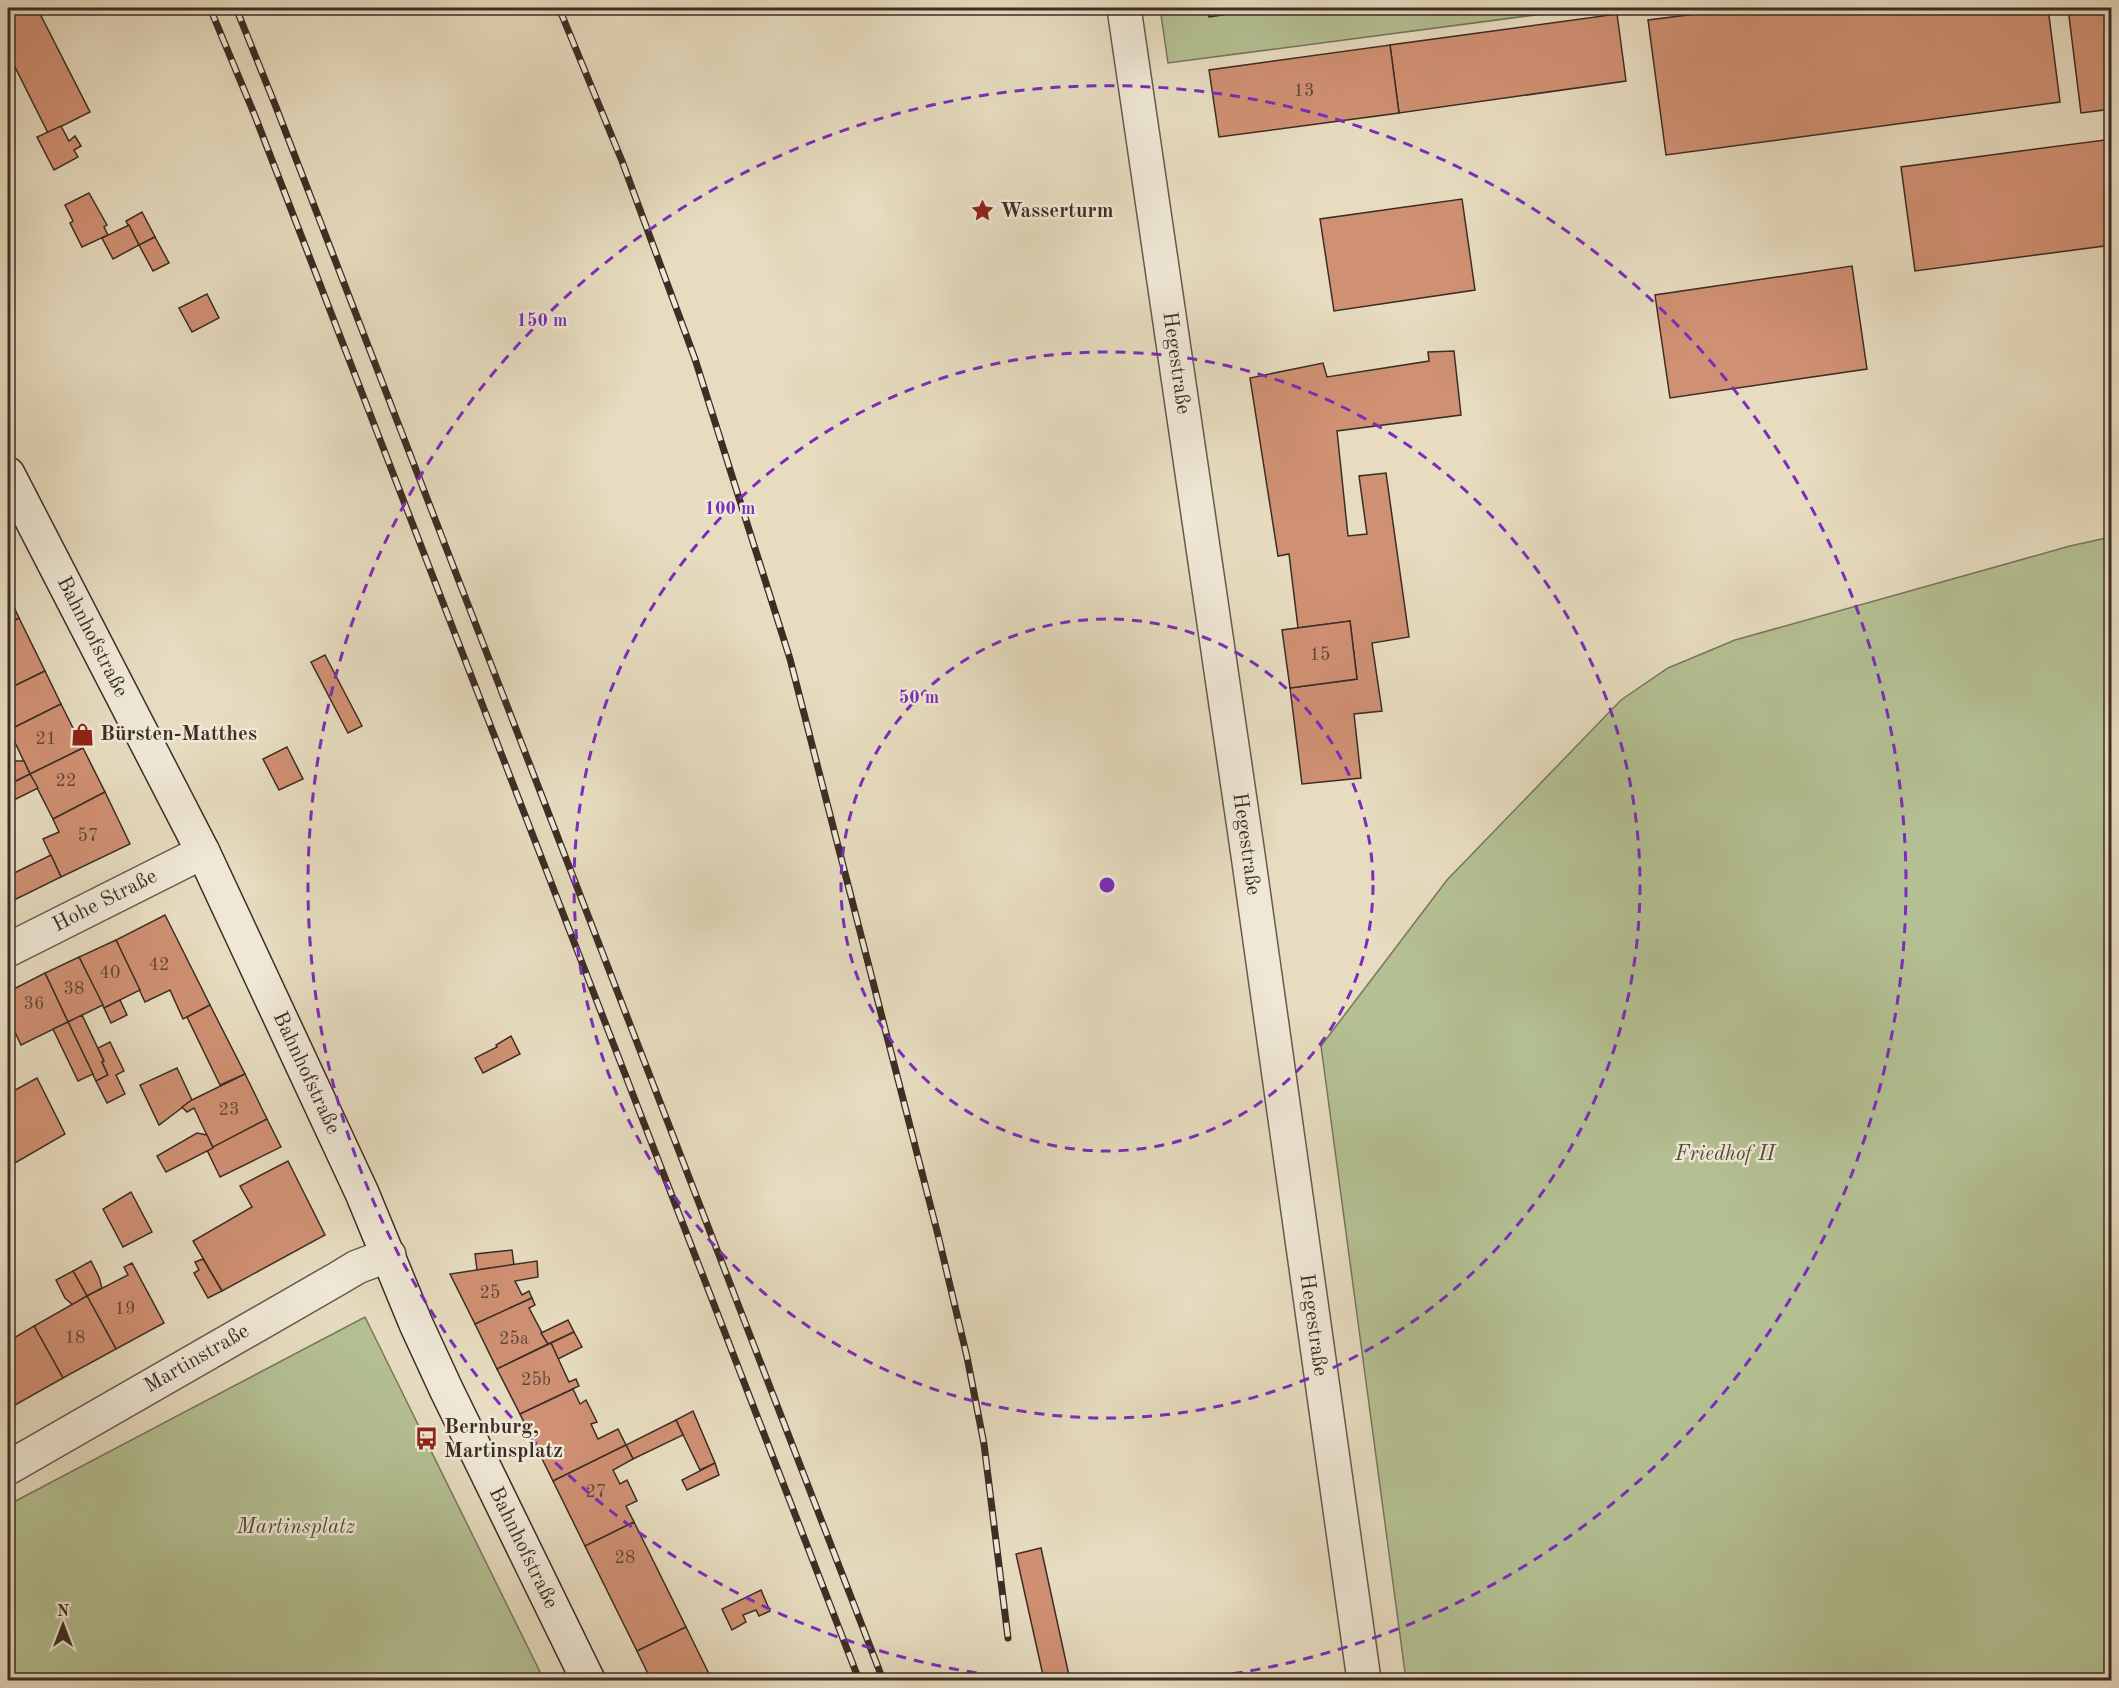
<svg xmlns="http://www.w3.org/2000/svg" width="2119" height="1688" viewBox="0 0 2119 1688" font-family="'Old Standard TT',serif">
<style>
.green{fill:#b4c093;stroke:#78765c;stroke-width:1.5}
.building{fill:#d09073;stroke:#3c2d25;stroke-width:1.5}
.lines{fill:none;stroke-linecap:round;stroke-linejoin:round}
.minor-casing{stroke:#67594c;stroke-width:36}
.tertiary-casing{stroke:#67594c;stroke-width:36}
.secondary-casing{stroke:#3c2d25;stroke-width:36}
.minor{stroke:#efe8d6;stroke-width:33}
.tertiary{stroke:#efe8d6;stroke-width:33}
.secondary{stroke:#efe8d6;stroke-width:33}
.rail-casing{stroke:#3c2d25;stroke-width:7}
.rail{stroke:#efe8d6;stroke-width:4.5;stroke-dasharray:14;stroke-linecap:butt}
.ring{fill:none;stroke:#7b2cbf;stroke-width:3;stroke-dasharray:10 8}
.labels{text-anchor:middle;dominant-baseline:central;stroke-width:5;stroke-linejoin:round;paint-order:stroke}
.number-label{font-size:18px;fill:#614638}
.poi-label{font-size:21px;font-weight:bold;fill:#3c2d25;stroke:#efe8d6;text-anchor:start}
.street-label{font-size:21px;fill:#3c2d25;stroke:#efe8d6}
.park-label{font-size:21px;font-style:italic;fill:#544a3b;stroke:#efe8d6}
.centre{fill:#7b2cbf;stroke:#efe8d6;stroke-width:3}
.ring-label{font-size:18px;text-anchor:middle;font-weight:bold;fill:#7b2cbf;stroke:#efe8d6;stroke-width:5;stroke-linejoin:round;paint-order:stroke}
</style>
<rect width="100%" height="100%" fill="#e7dcc0"/>
<filter id="stains"><feTurbulence type="fractalNoise" baseFrequency=".00333" numOctaves="4"/><feColorMatrix values="0 0 0 0 .2 0 0 0 0 .09 0 0 0 0 .02 0 0 0 .5 -.17"/></filter>
<radialGradient id="worn" r=".72"><stop offset=".6" stop-color="#630" stop-opacity="0"/><stop offset="1" stop-color="#630" stop-opacity=".3"/></radialGradient>
<!-- green -->
<g class="green">
<polygon points="1160,8 1588,8 1168,63"/>
<polygon points="2111,537 2111,1680 1406,1680 1321,1046 1447,880 1621,700 1668,668 1735,640 2070,546"/>
<polygon points="365,1317 544,1680 8,1680 8,1505"/>
</g>
<!-- building -->
<g class="building">
<polygon points="8,8 37,8 90,112 48,133 8,53"/>
<polygon points="1208,8 1258,8 1259,10 1209,17"/>
<polygon points="1744,8 2048,8 2060,102 1666,155 1648,20"/>
<polygon points="2068,8 2112,8 2112,109 2081,113"/>
<polygon points="1617,14 1626,81 1399,113 1390,45"/>
<polygon points="1390,45 1399,113 1219,137 1209,70"/>
<polygon points="61,126 69,141 75,136 81,146 74,150 78,157 54,170 37,137"/>
<polygon points="2112,139 2112,245 1915,271 1901,167"/>
<polygon points="89,193 107,225 104,227 108,235 82,247 70,223 73,221 65,205"/>
<polygon points="1462,199 1475,290 1334,311 1320,219"/>
<polygon points="142,212 155,237 139,245 126,221"/>
<polygon points="129,225 139,245 113,259 102,238"/>
<polygon points="155,237 169,263 153,271 139,245"/>
<polygon points="1852,266 1867,369 1670,398 1655,295"/>
<polygon points="207,294 219,318 192,332 179,308"/>
<polygon points="1454,351 1461,415 1337,431 1348,536 1367,534 1359,476 1386,473 1409,637 1372,643 1382,711 1354,714 1361,778 1302,784 1290,688 1357,679 1350,621 1298,628 1289,554 1278,556 1250,378 1323,363 1327,377 1429,361 1428,352"/>
<polygon points="8,594 19,618 8,624"/>
<polygon points="19,618 45,671 8,689 8,624"/>
<polygon points="1350,621 1357,679 1290,688 1282,630"/>
<polygon points="325,655 362,726 348,733 311,662"/>
<polygon points="45,671 61,704 9,730 8,689"/>
<polygon points="61,704 83,748 30,774 9,730"/>
<polygon points="287,747 303,779 279,790 263,759"/>
<polygon points="83,748 105,792 53,819 30,774"/>
<polygon points="16,761 24,761 30,774 8,785 8,765"/>
<polygon points="30,774 38,788 8,803 8,785"/>
<polygon points="105,792 130,844 61,877 43,839 59,832 53,819"/>
<polygon points="51,855 61,877 8,903 8,876"/>
<polygon points="165,915 210,1005 183,1019 170,990 145,1002 116,940"/>
<polygon points="116,940 140,990 104,1008 79,957"/>
<polygon points="79,957 103,1005 68,1022 45,973"/>
<polygon points="45,973 68,1022 21,1045 8,1017 8,992"/>
<polygon points="120,1000 127,1015 111,1023 104,1008"/>
<polygon points="210,1005 245,1074 220,1085 187,1017"/>
<polygon points="82,1015 104,1061 102,1062 108,1075 96,1081 68,1022"/>
<polygon points="68,1022 93,1074 78,1081 53,1029"/>
<polygon points="511,1036 520,1054 483,1073 475,1058 497,1047 496,1045"/>
<polygon points="110,1042 124,1071 116,1075 125,1094 107,1103 96,1081 108,1075 102,1062 104,1061 98,1048"/>
<polygon points="177,1068 192,1100 159,1125 140,1085"/>
<polygon points="245,1074 267,1119 213,1148 194,1108 187,1112 182,1107 192,1100"/>
<polygon points="37,1078 65,1134 15,1163 8,1150 8,1094"/>
<polygon points="267,1119 281,1147 220,1177 207,1150"/>
<polygon points="197,1133 207,1135 213,1148 166,1172 157,1156"/>
<polygon points="8,1150 15,1163 8,1168"/>
<polygon points="288,1161 325,1235 222,1291 193,1241 252,1207 240,1186"/>
<polygon points="131,1192 152,1232 123,1247 103,1209"/>
<polygon points="512,1250 514,1265 477,1270 475,1254"/>
<polygon points="203,1259 222,1291 208,1298 194,1273 199,1270 195,1262"/>
<polygon points="91,1261 99,1277 102,1288 87,1296 73,1271"/>
<polygon points="537,1261 538,1277 515,1281 522,1295 529,1291 532,1298 475,1324 450,1274"/>
<polygon points="132,1263 164,1323 116,1349 87,1296 128,1275 124,1267"/>
<polygon points="73,1271 87,1296 73,1305 65,1298 56,1280"/>
<polygon points="87,1296 116,1349 63,1378 34,1326"/>
<polygon points="532,1298 535,1305 529,1308 548,1344 497,1369 475,1324"/>
<polygon points="568,1320 574,1332 548,1344 541,1333"/>
<polygon points="34,1326 63,1378 8,1409 8,1327 14,1338"/>
<polygon points="574,1332 582,1347 558,1359 551,1343"/>
<polygon points="551,1343 569,1382 576,1379 579,1386 520,1414 497,1369"/>
<polygon points="573,1389 580,1404 586,1400 597,1422 591,1424 598,1439 618,1429 626,1445 553,1481 520,1414"/>
<polygon points="693,1411 715,1463 700,1470 676,1420"/>
<polygon points="676,1420 683,1435 633,1459 626,1445"/>
<polygon points="626,1445 633,1459 613,1470 620,1484 627,1480 637,1501 626,1506 634,1522 585,1546 553,1481"/>
<polygon points="715,1463 719,1475 687,1490 682,1480"/>
<polygon points="634,1522 686,1627 637,1651 585,1546"/>
<polygon points="1041,1548 1070,1680 1044,1680 1016,1554"/>
<polygon points="761,1590 770,1611 759,1616 756,1610 743,1615 746,1622 732,1630 722,1609"/>
<polygon points="686,1627 712,1680 651,1680 637,1651"/>
</g>
<g class="lines">
<defs>
<g id="minor">
<polyline points="8,950 203,852"/>
<polyline points="8,1468 337,1279 357,1267 389,1255"/>
</g>
<polyline id="tertiary" points="1124,8 1248,855 1364,1680"/>
<polyline id="secondary" points="8,474 203,852 362,1193 416,1324 446,1389 588,1680"/>
</defs>
<!-- minor casing -->
<use href="#minor" class="minor-casing"/>
<!-- tertiary casing -->
<use href="#tertiary" class="tertiary-casing"/>
<!-- secondary casing -->
<use href="#secondary" class="secondary-casing"/>
<!-- minor -->
<use href="#minor" class="minor"/>
<!-- tertiary -->
<use href="#tertiary" class="tertiary"/>
<!-- secondary -->
<use href="#secondary" class="secondary"/>
<defs>
<g id="rail">
<polyline points="210,8 255,116 859,1680"/>
<polyline points="236,8 276,107 883,1680"/>
<polyline points="559,8 622,161 695,359 790,659 938,1235 967,1357 984,1444 1008,1638"/>
</g>
</defs>
<!-- rail casing -->
<use href="#rail" class="rail-casing"/>
<!-- rail -->
<use href="#rail" class="rail"/>
</g>
<!-- distance rings -->
<g class="ring">
<circle cx="1107" cy="885" r="266"/>
<circle cx="1107" cy="885" r="533"/>
<path d="M1030 1680A799 799 0 1 1 1184 1680"/>
</g>
<!-- icons -->
<defs>
<symbol id="sight-bare" viewBox="-9 -9 18 18"><path d="M0-6L1.8-2.2L6-1.7L2.9 1.2L3.7 5.4L0 3.3L-3.7 5.4L-2.9 1.2L-6-1.7L-1.8-2.2Z" fill="#8f2418" stroke="#efe8d6" stroke-width="2.5" paint-order="stroke"/></symbol>
<symbol id="shop-bare" viewBox="-9 -9 18 18"><path d="M-5-2.5h2.3a2.7 3.5 0 0 1 5.4 0H5L5.5 6h-11ZM-1.5-2.5h3a1.5 2.3 0 0 0-3 0Z" fill="#8f2418" stroke="#efe8d6" stroke-width="2.5" paint-order="stroke"/></symbol>
<symbol id="bus-bare" viewBox="-9 -9 18 18"><path d="M-5-6H5V4H4V6H2V4H-2V6H-4V4H-5ZM-3.5-4V0h7V-4ZM-3.5 1.2v1.5H-2V1.2ZM2 1.2v1.5H3.5V1.2Z" fill="#8f2418" stroke="#efe8d6" stroke-width="2.5" paint-order="stroke"/></symbol>
</defs>
<g fill-rule="evenodd">
<use href="#sight-bare" x="966" y="194" width="33" height="33"/>
<use href="#shop-bare" x="66" y="718" width="33" height="33"/>
<use href="#bus-bare" x="410" y="1422" width="33" height="33"/>
</g>
<g class="labels">
<!-- number labels -->
<g class="number-label">
<text x="1304" y="91">13</text>
<text x="1320" y="655">15</text>
<text x="46" y="739">21</text>
<text x="66" y="781">22</text>
<text x="88" y="836">57</text>
<text x="159" y="965">42</text>
<text x="110" y="973">40</text>
<text x="74" y="989">38</text>
<text x="34" y="1004">36</text>
<text x="229" y="1110">23</text>
<text x="490" y="1293">25</text>
<text x="125" y="1309">19</text>
<text x="75" y="1338">18</text>
<text x="514" y="1339">25a</text>
<text x="536" y="1380">25b</text>
<text x="596" y="1492">27</text>
<text x="625" y="1558">28</text>
</g>
<!-- poi labels -->
<g class="poi-label">
<text x="1000" y="211">Wasserturm</text>
<text x="100" y="734">Bürsten-Matthes</text>
<text x="444" y="1427">Bernburg,<tspan x="444" dy="24">Martinsplatz</tspan></text>
</g>
<!-- street labels -->
<g class="street-label">
<text transform="translate(1176 363) rotate(82)">Hegestraße</text>
<text transform="translate(92 637) rotate(63)">Bahnhofstraße</text>
<text transform="translate(1246 844) rotate(82)">Hegestraße</text>
<text transform="translate(105 901) rotate(-27)">Hohe Straße</text>
<text transform="translate(306 1073) rotate(65)">Bahnhofstraße</text>
<text transform="translate(1313 1325) rotate(82)">Hegestraße</text>
<text transform="translate(197 1359) rotate(-30)">Martinstraße</text>
<text transform="translate(523 1548) rotate(64)">Bahnhofstraße</text>
</g>
<!-- park labels -->
<g class="park-label">
<text x="1725" y="1154">Friedhof II</text>
<text x="296" y="1527">Martinsplatz</text>
</g>
</g>
<circle cx="1107" cy="885" r="9" class="centre"/>
<g class="ring-label">
<text x="542" y="326">150 m</text>
<text x="730" y="514">100 m</text>
<text x="919" y="703">50 m</text>
</g>
<!-- margin -->
<rect width="2119" height="1688" fill="none" stroke="#e7dcc0" stroke-width="30"/>
<rect x="9" y="9" width="2101" height="1670" fill="none" stroke="#3c2d25" stroke-width="3"/>
<rect x="15" y="15" width="2089" height="1658" fill="none" stroke="#3c2d25" stroke-width="1.5"/>
<!-- north arrow -->
<g transform="translate(63 1625)" stroke="#efe8d6" stroke-width="4.5" paint-order="stroke">
<path d="M0-4.5L10 22L0 15L-10 22Z" fill="#3c2d25"/>
<text y="-9" font-size="16" font-weight="bold" text-anchor="middle" fill="#3c2d25">N</text>
</g>
<rect width="100%" height="100%" filter="url(#stains)"/>
<rect width="100%" height="100%" fill="url(#worn)"/>
</svg>
